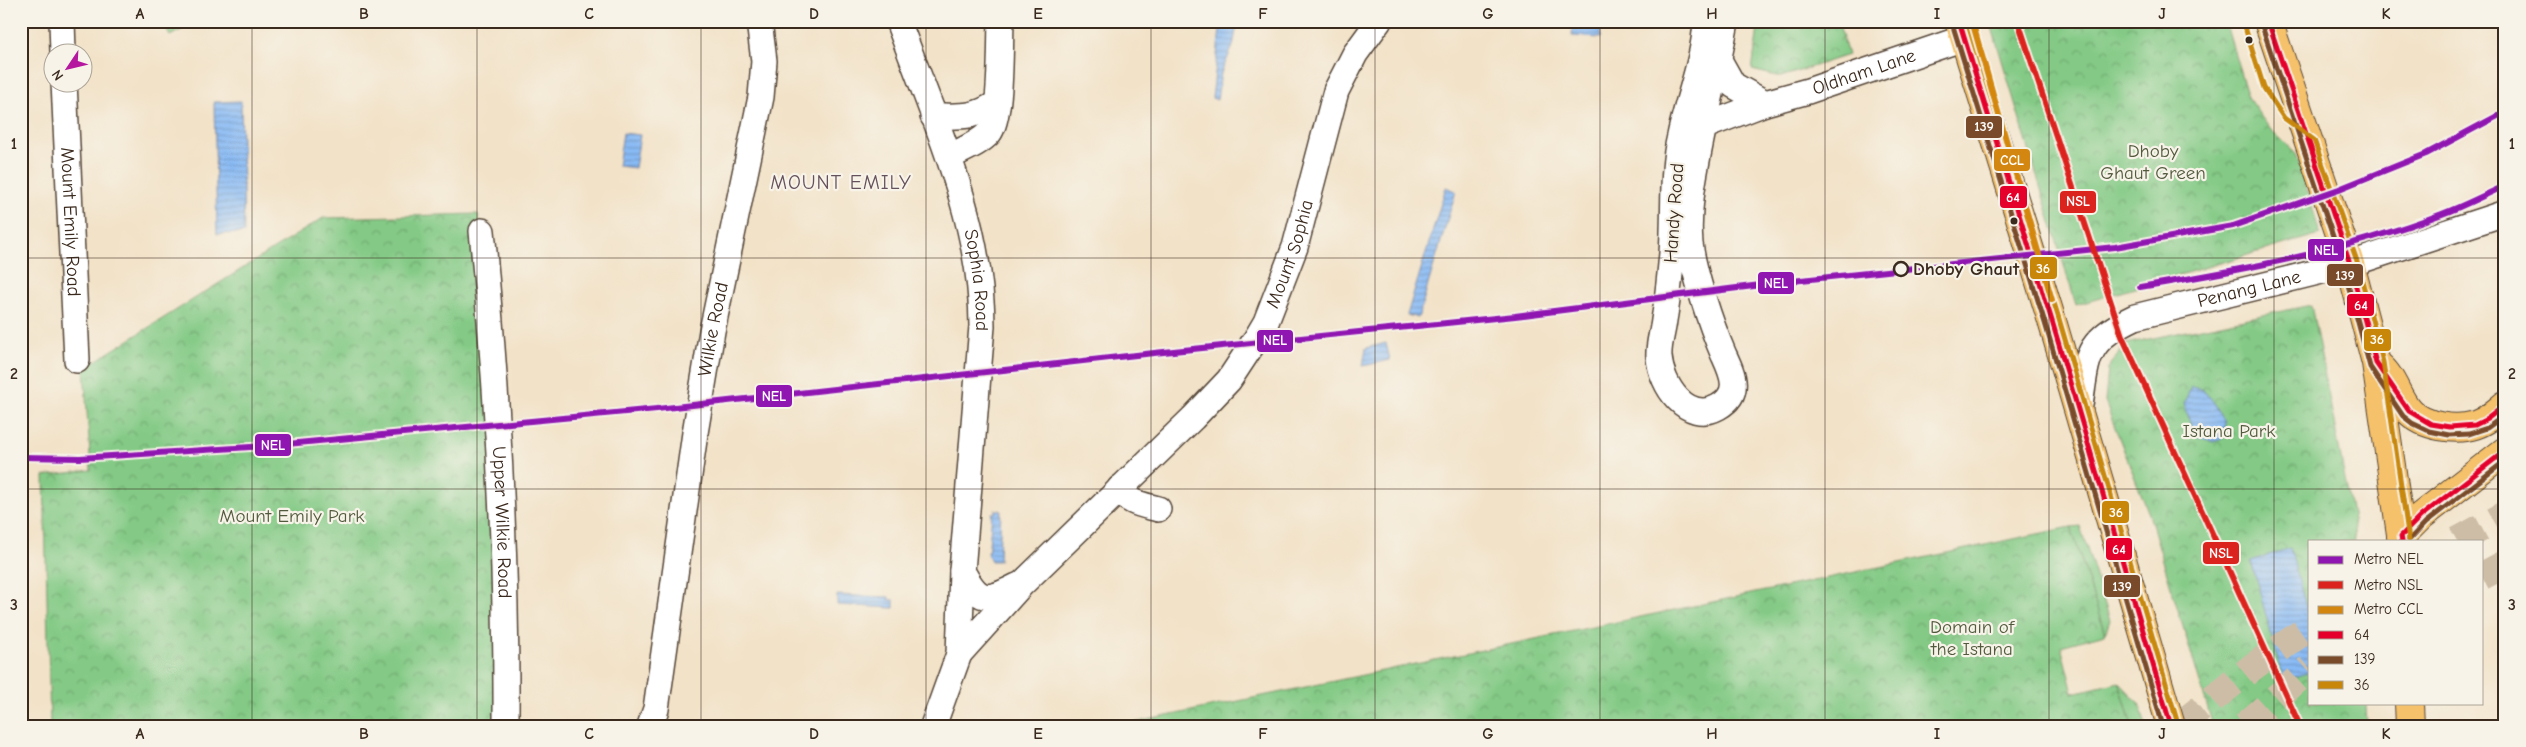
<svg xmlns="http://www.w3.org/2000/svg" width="2526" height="747" viewBox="0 0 2526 747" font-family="'Comic Neue',sans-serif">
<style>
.grass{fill:#84ca86;stroke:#607a52}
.park{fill:url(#park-crowns);stroke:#607a52}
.water{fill:url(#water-rules);stroke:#62728a}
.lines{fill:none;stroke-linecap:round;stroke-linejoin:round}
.highway-tunnel{stroke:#cdbda6;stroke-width:28;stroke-dasharray:28 14;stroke-linecap:butt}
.minor-casing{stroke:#564638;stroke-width:28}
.major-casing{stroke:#564638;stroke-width:30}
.minor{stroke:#fff;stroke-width:25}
.major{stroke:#f5c16b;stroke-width:28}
.bus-1-casing{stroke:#f7f3e8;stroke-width:9}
.bus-2-casing{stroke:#f7f3e8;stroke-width:9}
.bus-3-casing{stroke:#f7f3e8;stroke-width:9}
.bus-1{stroke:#e4002b;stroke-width:5}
.bus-2{stroke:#7a4b2a;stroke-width:5}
.bus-3{stroke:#c88708;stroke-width:5}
.metro-1-casing{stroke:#f7f3e8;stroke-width:10}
.metro-2-casing{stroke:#f7f3e8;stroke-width:10}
.metro-3-casing{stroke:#f7f3e8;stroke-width:10}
.metro-1{stroke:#9016b2;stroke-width:6}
.metro-2{stroke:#dc241f;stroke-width:6}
.metro-3{stroke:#d48710;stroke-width:6}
.grid{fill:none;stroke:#3b2a1e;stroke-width:1;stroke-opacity:0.55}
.bus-dot{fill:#3b2a1e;stroke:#f7f3e8;stroke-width:2}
.stop-dot{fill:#f7f3e8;stroke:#3b2a1e;stroke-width:2.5}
.labels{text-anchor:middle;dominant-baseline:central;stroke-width:4.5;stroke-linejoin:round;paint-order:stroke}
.street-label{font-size:19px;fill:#3b2a1e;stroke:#f7f3e8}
.park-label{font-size:19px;fill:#515a3d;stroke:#f7f3e8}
.stop-label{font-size:19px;font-weight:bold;fill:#3b2a1e;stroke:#f7f3e8;text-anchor:start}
.neighbourhood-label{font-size:20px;letter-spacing:1px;fill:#65515c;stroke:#f7f3e8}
.line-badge{stroke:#f7f3e8;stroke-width:2}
.badge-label{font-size:14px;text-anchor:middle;font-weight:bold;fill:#fff}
.neatline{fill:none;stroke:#3b2a1e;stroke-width:2}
.grid-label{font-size:16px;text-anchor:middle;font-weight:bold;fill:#3b2a1e}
</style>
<defs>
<pattern id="park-crowns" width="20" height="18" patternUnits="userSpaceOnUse" patternTransform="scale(1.25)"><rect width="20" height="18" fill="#84ca86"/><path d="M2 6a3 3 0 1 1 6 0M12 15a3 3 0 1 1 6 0" fill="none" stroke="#6da46d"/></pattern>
<pattern id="water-rules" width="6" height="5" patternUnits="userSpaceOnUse" patternTransform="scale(1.25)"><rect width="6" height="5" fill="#88baf5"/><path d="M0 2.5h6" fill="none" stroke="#7097c6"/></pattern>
</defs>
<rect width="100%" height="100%" fill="#f7f3e8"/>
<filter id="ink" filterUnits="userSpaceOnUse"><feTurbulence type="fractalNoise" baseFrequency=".02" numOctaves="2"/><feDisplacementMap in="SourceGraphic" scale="10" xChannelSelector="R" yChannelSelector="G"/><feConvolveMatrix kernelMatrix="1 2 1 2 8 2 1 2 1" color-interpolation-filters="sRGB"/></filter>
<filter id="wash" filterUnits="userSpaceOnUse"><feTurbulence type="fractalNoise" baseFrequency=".0096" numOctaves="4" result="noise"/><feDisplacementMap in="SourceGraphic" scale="20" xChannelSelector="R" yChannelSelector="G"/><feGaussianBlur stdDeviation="1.12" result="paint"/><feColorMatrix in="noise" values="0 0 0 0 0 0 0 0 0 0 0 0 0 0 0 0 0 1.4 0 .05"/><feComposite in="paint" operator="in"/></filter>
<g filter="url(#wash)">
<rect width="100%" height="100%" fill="#f2e2c8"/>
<!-- grass -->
<g class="grass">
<polygon points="161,21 198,21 170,36"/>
<polygon points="2080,526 2110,620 2105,634 2071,527"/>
<polygon points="2119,682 2139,703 2146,726 2132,726"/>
</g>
<!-- park -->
<g class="park">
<polygon points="1759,21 1838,21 1848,55 1781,77 1752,70"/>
<polygon points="1990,21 2225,21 2248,98 2270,129 2296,153 2320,234 2076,305"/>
<polygon points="478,214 493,366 504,726 50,726 44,476 91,470 84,368 323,218"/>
<polygon points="2311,305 2353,520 2355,541 2310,541 2310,703 2366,703 2367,726 2213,726 2149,514 2105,402 2108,369 2125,344"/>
<polygon points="2071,527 2105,634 2061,646 2073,693 2119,682 2132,726 1119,726"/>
</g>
<!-- water -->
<g class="water">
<polygon points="1221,21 1238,21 1233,46 1221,73 1217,100 1212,98"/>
<polygon points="1573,23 1601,26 1600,38 1572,36"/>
<polygon points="241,101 244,233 217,234 214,102"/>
<polygon points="623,133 640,135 635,168 618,166"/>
<polygon points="1446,187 1456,191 1418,318 1407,315"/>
<polygon points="1386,343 1390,360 1363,366 1366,348"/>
<polygon points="2191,387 2204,390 2215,404 2225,422 2223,439 2213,442 2194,435 2184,403"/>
<polygon points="995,510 1001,510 999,561 991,561 988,555 992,513 995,513"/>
<polygon points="2290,548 2310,621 2310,672 2284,681 2251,561"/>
<polygon points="837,595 889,597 889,600 894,600 894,608 837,605"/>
</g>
</g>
<g filter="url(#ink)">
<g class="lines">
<!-- highway-tunnel -->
<g class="highway-tunnel">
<polyline points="2457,541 2505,515"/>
<polyline points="2482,576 2505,564"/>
<polyline points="2179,726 2254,666 2310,627"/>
<polyline points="2245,726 2310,668"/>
</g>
<defs>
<g id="minor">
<polyline points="62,21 63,52"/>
<path id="s1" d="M898 21C934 119 982 221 982 326L962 571C979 602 986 602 1017 586"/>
<path d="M1706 21C1704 61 1688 97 1680 136 1671 173 1675 214 1672 253 1670 275 1668 298 1664 320 1663 331 1658 345 1659 357 1661 385 1687 424 1718 407 1743 393 1732 373 1723 353 1711 325 1694 274 1690 244 1687 209 1694 175 1701 140 1709 101 1719 61 1726 21"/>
<polyline points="1719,60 1733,85 1765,103"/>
<path id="s2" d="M64 82 77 360"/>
<path d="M933 116C959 116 974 119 997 103"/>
<path id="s3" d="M1692 131 1765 103 1808 91 1964 38"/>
<path d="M949 157C962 150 979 144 989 133 1002 118 1000 44 1001 21"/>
<path id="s4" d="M482 231C498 396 507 560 506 726"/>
<path id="s5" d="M2079 411C2088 358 2082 342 2135 317L2350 264 2505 213"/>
<path d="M1120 488C1126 503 1143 505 1158 509"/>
<path id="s6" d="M959 654 1022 584 1193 418 1229 380 1256 339 1266 322 1295 247 1336 91 1355 54 1379 21"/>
<path id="s7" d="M650 726 656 709 695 433 712 331 761 97 764 61 759 21"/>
<polyline points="933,726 959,654 962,571"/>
</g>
<g id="major">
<polyline points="1959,21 2052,321 2171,726"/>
<polyline points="2268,21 2350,264 2376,363 2402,541"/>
<path d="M2379 366C2393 377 2397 398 2409 411 2424 427 2456 431 2475 425 2487 421 2496 413 2505 405"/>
<polyline points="2401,536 2421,516 2505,451"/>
<polyline points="2409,703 2410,726"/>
</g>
</defs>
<!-- minor casing -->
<use href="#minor" class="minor-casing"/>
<!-- major casing -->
<use href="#major" class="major-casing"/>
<!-- minor -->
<use href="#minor" class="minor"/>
<!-- major -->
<use href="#major" class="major"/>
<defs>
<g id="bus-1">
<polyline points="1959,21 2052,321 2171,726"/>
<polyline points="2268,21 2350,264 2376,363 2409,411 2431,424 2450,427 2475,425 2487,419 2505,405"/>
<polyline points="2402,541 2401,536 2421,516 2505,451"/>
</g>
<g id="bus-2">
<polyline points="1952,23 2045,323 2163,726"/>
<polyline points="2261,23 2343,266 2370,367 2403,416 2412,423 2429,431 2449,435 2469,434 2487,428 2505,415"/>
<polyline points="2409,540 2426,522 2505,461"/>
</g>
<g id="bus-3">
<polyline points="1967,21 2059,319 2178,724"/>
<polyline points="2243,21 2264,88 2284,118 2314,140 2357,261 2383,362 2409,540"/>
</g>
</defs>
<!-- bus-1 casing -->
<use href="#bus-1" class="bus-1-casing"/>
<!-- bus-2 casing -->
<use href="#bus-2" class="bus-2-casing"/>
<!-- bus-3 casing -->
<use href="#bus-3" class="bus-3-casing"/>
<!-- bus-1 -->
<use href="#bus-1" class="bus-1"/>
<!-- bus-2 -->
<use href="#bus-2" class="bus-2"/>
<!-- bus-3 -->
<use href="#bus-3" class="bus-3"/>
<defs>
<g id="metro-1">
<path d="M2140 287C2242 270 2345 251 2442 214 2464 206 2484 195 2505 186"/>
<polyline points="21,457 80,458 266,446 657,409 1154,353 1515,316 1801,280 2115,247 2233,226 2339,189 2426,154 2505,112"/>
</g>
<polyline id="metro-2" points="2018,21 2122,336 2300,726"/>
<polyline id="metro-3" points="1972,21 2052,300"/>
</defs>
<!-- metro-1 casing -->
<use href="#metro-1" class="metro-1-casing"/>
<!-- metro-2 casing -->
<use href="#metro-2" class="metro-2-casing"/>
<!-- metro-3 casing -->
<use href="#metro-3" class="metro-3-casing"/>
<!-- metro-1 -->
<use href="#metro-1" class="metro-1"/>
<!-- metro-2 -->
<use href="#metro-2" class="metro-2"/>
<!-- metro-3 -->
<use href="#metro-3" class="metro-3"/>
</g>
</g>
<!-- grid -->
<path class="grid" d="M252 21V726M477 21V726M701 21V726M926 21V726M1151 21V726M1375 21V726M1600 21V726M1825 21V726M2049 21V726M2274 21V726M21 258H2505M21 489H2505"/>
<!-- markers -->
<g class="bus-dot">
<circle cx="2249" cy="40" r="4.5"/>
<circle cx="2014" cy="221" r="4.5"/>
</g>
<circle class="stop-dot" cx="1901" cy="269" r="7"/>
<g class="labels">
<!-- street labels -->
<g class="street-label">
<text stroke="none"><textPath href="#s3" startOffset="182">Oldham Lane</textPath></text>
<text transform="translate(1674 213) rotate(-86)">Handy Road</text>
<text stroke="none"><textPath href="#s2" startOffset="140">Mount Emily Road</textPath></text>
<text stroke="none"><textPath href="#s6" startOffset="526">Mount Sophia</textPath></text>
<text stroke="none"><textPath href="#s1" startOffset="272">Sophia Road</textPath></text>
<text stroke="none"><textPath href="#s5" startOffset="235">Penang Lane</textPath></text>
<text stroke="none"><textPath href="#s7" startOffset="402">Wilkie Road</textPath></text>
<text stroke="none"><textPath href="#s4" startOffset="292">Upper Wilkie Road</textPath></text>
</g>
<!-- park labels -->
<g class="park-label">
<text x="2153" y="151">Dhoby<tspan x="2153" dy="22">Ghaut Green</tspan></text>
<text x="2229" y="431">Istana Park</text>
<text x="292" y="516">Mount Emily Park</text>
<text x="1972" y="627">Domain of<tspan x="1972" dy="22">the Istana</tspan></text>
</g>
<!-- stop labels -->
<g class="stop-label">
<text x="1913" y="269">Dhoby Ghaut</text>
</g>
<!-- neighbourhood labels -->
<g class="neighbourhood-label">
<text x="841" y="182">MOUNT EMILY</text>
</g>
</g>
<g class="line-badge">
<rect x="1965" y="115" width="38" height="24" rx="5" fill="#7a4b2a"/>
<rect x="1993" y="148" width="38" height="24" rx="5" fill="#d48710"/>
<rect x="1999" y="185" width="29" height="24" rx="5" fill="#e4002b"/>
<rect x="2059" y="190" width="38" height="24" rx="5" fill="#dc241f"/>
<rect x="2307" y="238" width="38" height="24" rx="5" fill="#9016b2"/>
<rect x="2029" y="256" width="29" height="24" rx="5" fill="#c88708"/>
<rect x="2326" y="263" width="38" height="24" rx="5" fill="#7a4b2a"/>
<rect x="1757" y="271" width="38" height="24" rx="5" fill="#9016b2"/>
<rect x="2346" y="293" width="29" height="24" rx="5" fill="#e4002b"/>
<rect x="2363" y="328" width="29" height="24" rx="5" fill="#c88708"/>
<rect x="1256" y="329" width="38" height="24" rx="5" fill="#9016b2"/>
<rect x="755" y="384" width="38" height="24" rx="5" fill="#9016b2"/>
<rect x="254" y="433" width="38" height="24" rx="5" fill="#9016b2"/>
<rect x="2101" y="500" width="29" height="24" rx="5" fill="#c88708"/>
<rect x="2105" y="537" width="28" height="24" rx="5" fill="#e4002b"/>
<rect x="2202" y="541" width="38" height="24" rx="5" fill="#dc241f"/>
<rect x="2103" y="574" width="38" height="24" rx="5" fill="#7a4b2a"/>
</g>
<g class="badge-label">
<text x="1984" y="131">139</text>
<text x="2012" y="165">CCL</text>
<text x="2013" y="202">64</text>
<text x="2078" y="206">NSL</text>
<text x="2326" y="255">NEL</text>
<text x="2043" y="273">36</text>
<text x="2345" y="280">139</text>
<text x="1776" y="288">NEL</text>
<text x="2361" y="310">64</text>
<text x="2377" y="344">36</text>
<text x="1275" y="345">NEL</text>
<text x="774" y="401">NEL</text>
<text x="273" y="450">NEL</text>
<text x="2116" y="517">36</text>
<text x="2119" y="554">64</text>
<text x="2221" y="558">NSL</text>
<text x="2122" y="591">139</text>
</g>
<!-- margin -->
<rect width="2526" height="747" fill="none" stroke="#f7f3e8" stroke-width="55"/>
<!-- legend -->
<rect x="2308" y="540" width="175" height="165" fill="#f7f3e8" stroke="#aca397"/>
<rect x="2318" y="556" width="25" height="8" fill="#9016b2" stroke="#aca397"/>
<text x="2354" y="564" font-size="15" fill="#3b2a1e">Metro NEL</text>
<rect x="2318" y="581" width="25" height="8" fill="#dc241f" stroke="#aca397"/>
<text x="2354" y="590" font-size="15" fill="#3b2a1e">Metro NSL</text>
<rect x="2318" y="606" width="25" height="8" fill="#d48710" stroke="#aca397"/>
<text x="2354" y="614" font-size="15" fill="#3b2a1e">Metro CCL</text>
<rect x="2318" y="631" width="25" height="8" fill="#e4002b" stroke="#aca397"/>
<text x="2354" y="640" font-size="15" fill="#3b2a1e">64</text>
<rect x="2318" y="656" width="25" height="8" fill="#7a4b2a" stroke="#aca397"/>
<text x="2354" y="664" font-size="15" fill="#3b2a1e">139</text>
<rect x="2318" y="681" width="25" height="8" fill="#c88708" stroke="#aca397"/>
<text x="2354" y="690" font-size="15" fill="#3b2a1e">36</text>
<!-- north arrow -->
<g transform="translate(68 68) rotate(235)"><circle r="24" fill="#f7f3e8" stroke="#aca397"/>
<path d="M0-4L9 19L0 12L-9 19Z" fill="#b5179e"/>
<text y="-8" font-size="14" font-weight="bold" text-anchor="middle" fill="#3b2a1e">N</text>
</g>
<rect x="28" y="28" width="2470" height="692" class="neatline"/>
<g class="grid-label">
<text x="140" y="19">A</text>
<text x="364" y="19">B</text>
<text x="589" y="19">C</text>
<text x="814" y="19">D</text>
<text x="1038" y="19">E</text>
<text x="1263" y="19">F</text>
<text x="1488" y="19">G</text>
<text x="1712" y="19">H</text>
<text x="1937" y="19">I</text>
<text x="2162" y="19">J</text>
<text x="2386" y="19">K</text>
<text x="14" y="149">1</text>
<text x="2512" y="149">1</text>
<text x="14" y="379">2</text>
<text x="2512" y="379">2</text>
<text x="14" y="610">3</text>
<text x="2512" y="610">3</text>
<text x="140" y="739">A</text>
<text x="364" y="739">B</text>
<text x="589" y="739">C</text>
<text x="814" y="739">D</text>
<text x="1038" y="739">E</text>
<text x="1263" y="739">F</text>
<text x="1488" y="739">G</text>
<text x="1712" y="739">H</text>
<text x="1937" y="739">I</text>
<text x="2162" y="739">J</text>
<text x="2386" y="739">K</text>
</g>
</svg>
